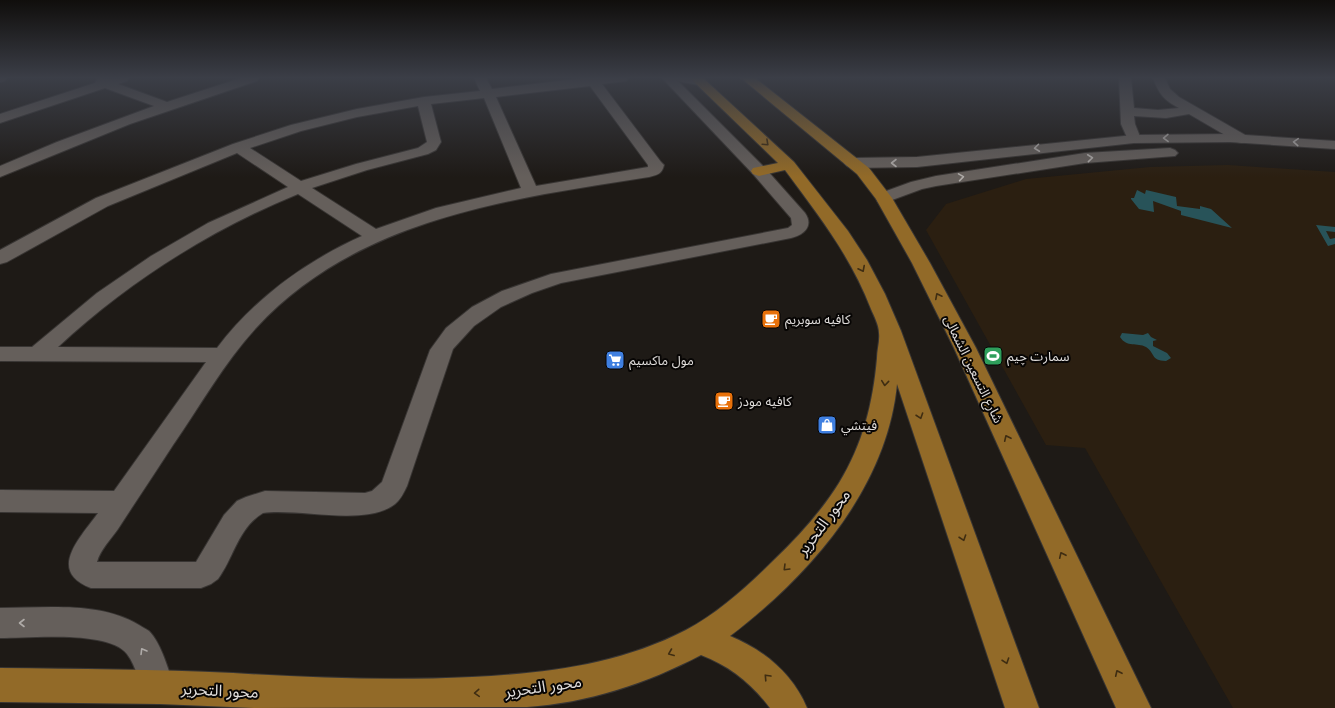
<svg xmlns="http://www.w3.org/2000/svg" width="1335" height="708" viewBox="0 0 1335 708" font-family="Quicksand,'Noto Sans Arabic',sans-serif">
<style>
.commercial{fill:#2b1f11}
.water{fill:#285359}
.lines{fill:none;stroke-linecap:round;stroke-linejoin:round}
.minor-casing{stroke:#383533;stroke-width:2}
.tertiary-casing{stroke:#383533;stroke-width:2}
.primary-casing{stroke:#383533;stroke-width:2}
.minor{fill:#655f5b;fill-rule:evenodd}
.tertiary{fill:#655f5b;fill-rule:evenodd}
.primary{fill:#926a28;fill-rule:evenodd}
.oneway{stroke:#afaba8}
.oneway2{stroke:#3f2d12}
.labels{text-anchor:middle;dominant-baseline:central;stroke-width:4;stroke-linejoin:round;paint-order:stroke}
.poi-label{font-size:13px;fill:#e0dddb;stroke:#070504;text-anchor:start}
.street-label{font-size:13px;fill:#e0dddb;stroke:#070504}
.near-street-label{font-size:16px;fill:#e0dddb;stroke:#070504}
</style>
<rect width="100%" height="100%" fill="#1e1a16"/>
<!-- commercial -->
<polygon class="commercial" points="1228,165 1335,172 1335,708 1233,708 1085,448 1046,445 926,230 946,204 1026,179 1150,167"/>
<!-- water -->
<g class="water">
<polygon points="1137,190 1145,194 1146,190 1176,197 1177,206 1200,209 1200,206 1211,209 1232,228 1181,215 1181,211 1153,201 1154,212 1139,209 1131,199 1131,198 1134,198"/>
<polygon points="1316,225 1335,227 1335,232 1326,231 1330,239 1335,238 1335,244 1328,246"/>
<path d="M1122 333 1143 335 1148 333 1151 337 1157 340 1153 341V346L1167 353 1171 358 1166 361C1150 360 1156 354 1146 347 1137 342 1127 348 1120 337Z"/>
</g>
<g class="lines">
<defs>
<g id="minor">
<polygon points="0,78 7,78 5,81 0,82"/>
<path d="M101 78C109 80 120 78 129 78L127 81 118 84 167 102 241 78H259L257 81 130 124 0 177V166L57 142 154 106 105 88 0 123V114L95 83 97 79Z"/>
<path d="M474 78H486L492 89 585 78H628L626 81 602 84 661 162 664 165C662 174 657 175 649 177 510 199 357 218 256 328 224 363 200 406 173 445 155 473 136 501 118 529 111 539 100 550 97 562H196L224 515 237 501 246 497 265 491 365 493 372 491 382 482 430 350 446 328 472 307 502 291 551 274 788 228 792 225 791 218 753 174 751 171 753 168 759 166 765 168 805 213C814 226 804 235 791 238L561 283 532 293 501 307 474 326 453 349 407 486C404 492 401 499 395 504 366 527 299 508 263 513 238 528 234 557 218 579L211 584 201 588H91C46 571 81 537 98 513L0 512V490L114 491 206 362 0 361V347H32L97 293 151 256 208 223 288 187 237 153 108 206 7 262 0 264V250L96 198 233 144 291 125 357 109 424 97 480 91ZM590 86 648 165V167L536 186 496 97ZM484 98 521 188 436 208 376 229 312 188 367 170 428 154 436 150 441 142 431 104ZM418 106 427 142 418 148 356 164 301 181 250 148 301 131 357 117ZM298 194 362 236C306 261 254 299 217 348L58 347C128 282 210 230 298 194Z"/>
<polygon points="674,78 702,78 705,81 703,84 699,85 676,81"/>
<path d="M1119 78H1131L1134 108 1158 110 1179 108C1164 100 1159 94 1153 78H1165L1170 89 1179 97 1247 136 1249 139 1247 142 1242 143 1237 142 1189 114 1166 118 1134 116 1135 124 1141 139 1139 142 1134 143 1129 142 1121 124Z"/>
</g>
<g id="tertiary">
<polygon points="662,78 675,78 765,168 767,171 765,174 759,176 753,174"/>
<polygon points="1230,134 1335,141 1335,149 1230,142 1134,143 917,167 852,168 847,166 844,163 847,160 852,158 917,157 1134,135"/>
<polygon points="1170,148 1175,150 1178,153 1175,156 1085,163 936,186 922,189 884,203 878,202 876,198 878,194 911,182 936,176 1085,153"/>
<path d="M0 608C45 608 99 601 139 625 142 627 146 629 149 631 161 643 169 671 174 687L169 699 157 704 145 699C139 684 137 667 127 654 109 630 29 638 0 638Z"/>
</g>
<g id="primary">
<path d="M690 78H703L794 162 848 231 867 260 885 294 901 331 1039 708H1005L897 384C887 488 810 575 730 636 764 650 793 674 807 708H770C752 684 730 666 701 655 648 683 587 703 527 707L254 708 160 704 0 702V668C78 669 155 669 233 673 313 678 392 681 472 677 547 673 618 665 686 630 717 614 749 585 774 560 798 537 821 512 839 483 863 444 873 403 877 358 877 350 880 341 879 333 879 325 874 316 871 309 850 255 819 216 785 170L759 176 753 174 751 171 753 168 778 163Z"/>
<polygon points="741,78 755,78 869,168 892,198 930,263 976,348 1151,708 1116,708 954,348 912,263 876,199 857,174"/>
</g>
</defs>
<!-- minor casing -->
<use href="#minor" class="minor-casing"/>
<!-- tertiary casing -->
<use href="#tertiary" class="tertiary-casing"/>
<!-- primary casing -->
<use href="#primary" class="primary-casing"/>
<!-- minor -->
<use href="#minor" class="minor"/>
<!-- tertiary -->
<use href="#tertiary" class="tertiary"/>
<!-- primary -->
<use href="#primary" class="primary"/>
</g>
<!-- one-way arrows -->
<defs><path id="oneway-chevron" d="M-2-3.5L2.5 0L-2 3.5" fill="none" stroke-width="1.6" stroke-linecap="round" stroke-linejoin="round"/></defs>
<g class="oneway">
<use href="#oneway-chevron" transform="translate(1166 138) rotate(179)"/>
<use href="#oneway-chevron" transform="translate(1296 142) rotate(-176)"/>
<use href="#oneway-chevron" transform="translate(1037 148) rotate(173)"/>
<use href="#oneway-chevron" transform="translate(1090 158) rotate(-6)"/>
<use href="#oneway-chevron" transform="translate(894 163) rotate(-180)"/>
<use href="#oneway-chevron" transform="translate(961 177) rotate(-9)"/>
<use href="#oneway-chevron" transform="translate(22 623) rotate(-180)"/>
<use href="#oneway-chevron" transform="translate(143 651) rotate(-121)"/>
</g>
<g class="oneway2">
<use href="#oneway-chevron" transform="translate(766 143) rotate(43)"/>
<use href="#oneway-chevron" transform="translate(862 269) rotate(63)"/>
<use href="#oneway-chevron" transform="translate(938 296) rotate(-117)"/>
<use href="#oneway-chevron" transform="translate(885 383) rotate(96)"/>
<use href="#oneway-chevron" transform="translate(920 416) rotate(71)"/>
<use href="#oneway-chevron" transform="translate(1007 438) rotate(-115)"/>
<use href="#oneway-chevron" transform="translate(963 538) rotate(71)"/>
<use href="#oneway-chevron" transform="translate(1062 555) rotate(-115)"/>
<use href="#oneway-chevron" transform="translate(786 568) rotate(135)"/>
<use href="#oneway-chevron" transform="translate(671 653) rotate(158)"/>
<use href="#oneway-chevron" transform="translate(1006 661) rotate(71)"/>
<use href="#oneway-chevron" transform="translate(1118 673) rotate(-115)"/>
<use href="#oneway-chevron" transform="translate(767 677) rotate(-133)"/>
<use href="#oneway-chevron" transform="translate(477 693) rotate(176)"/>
</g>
<!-- sky -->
<linearGradient id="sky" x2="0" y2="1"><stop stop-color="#100e0c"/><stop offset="0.44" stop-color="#3b3e47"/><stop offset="1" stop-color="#3b3e47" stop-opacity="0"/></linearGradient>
<rect width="1335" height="177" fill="url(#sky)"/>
<!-- icons -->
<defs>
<symbol id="cafe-square" viewBox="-11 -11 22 22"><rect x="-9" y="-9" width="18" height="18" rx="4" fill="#e8710a" stroke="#070504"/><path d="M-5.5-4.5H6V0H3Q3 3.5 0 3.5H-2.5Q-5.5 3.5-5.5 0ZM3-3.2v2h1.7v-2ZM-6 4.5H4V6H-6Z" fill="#fff"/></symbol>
<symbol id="stadium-square" viewBox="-11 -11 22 22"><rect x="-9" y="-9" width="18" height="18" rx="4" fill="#2e9e5b" stroke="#070504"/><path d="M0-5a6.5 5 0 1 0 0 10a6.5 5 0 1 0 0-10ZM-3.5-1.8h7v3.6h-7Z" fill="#fff"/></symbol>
<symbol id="supermarket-square" viewBox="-11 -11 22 22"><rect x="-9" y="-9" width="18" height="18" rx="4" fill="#3f7fe0" stroke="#070504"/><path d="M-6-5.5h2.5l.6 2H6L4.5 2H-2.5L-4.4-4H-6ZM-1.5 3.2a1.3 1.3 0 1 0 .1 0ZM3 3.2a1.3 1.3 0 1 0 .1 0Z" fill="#fff"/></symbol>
<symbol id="shop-square" viewBox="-11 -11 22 22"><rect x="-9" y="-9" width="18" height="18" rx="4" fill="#3f7fe0" stroke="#070504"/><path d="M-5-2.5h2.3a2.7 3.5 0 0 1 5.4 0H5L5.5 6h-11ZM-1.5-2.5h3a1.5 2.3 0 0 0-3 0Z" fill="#fff"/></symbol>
</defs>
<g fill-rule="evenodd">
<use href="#cafe-square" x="760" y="308" width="22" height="22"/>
<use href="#stadium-square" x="982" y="345" width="22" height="22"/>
<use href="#supermarket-square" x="604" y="349" width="22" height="22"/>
<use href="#cafe-square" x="713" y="390" width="22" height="22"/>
<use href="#shop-square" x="816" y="414" width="22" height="22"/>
</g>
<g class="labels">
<!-- poi labels -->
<g class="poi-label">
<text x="785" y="319">كافيه سوبريم</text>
<text x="1007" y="356">سمارت چيم</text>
<text x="629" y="360">مول ماكسيم</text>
<text x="738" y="401">كافيه مودز</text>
<text x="841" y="425">فيتشي</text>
</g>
<!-- street labels -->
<g class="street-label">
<text transform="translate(974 369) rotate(64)">شارع التسعين الشمالى</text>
</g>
<!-- near-street labels -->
<g class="near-street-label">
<text transform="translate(823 522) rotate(-53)">محور التحرير</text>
<text transform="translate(543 686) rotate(-8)">محور التحرير</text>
<text transform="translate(220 690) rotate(3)">محور التحرير</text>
</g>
</g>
</svg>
